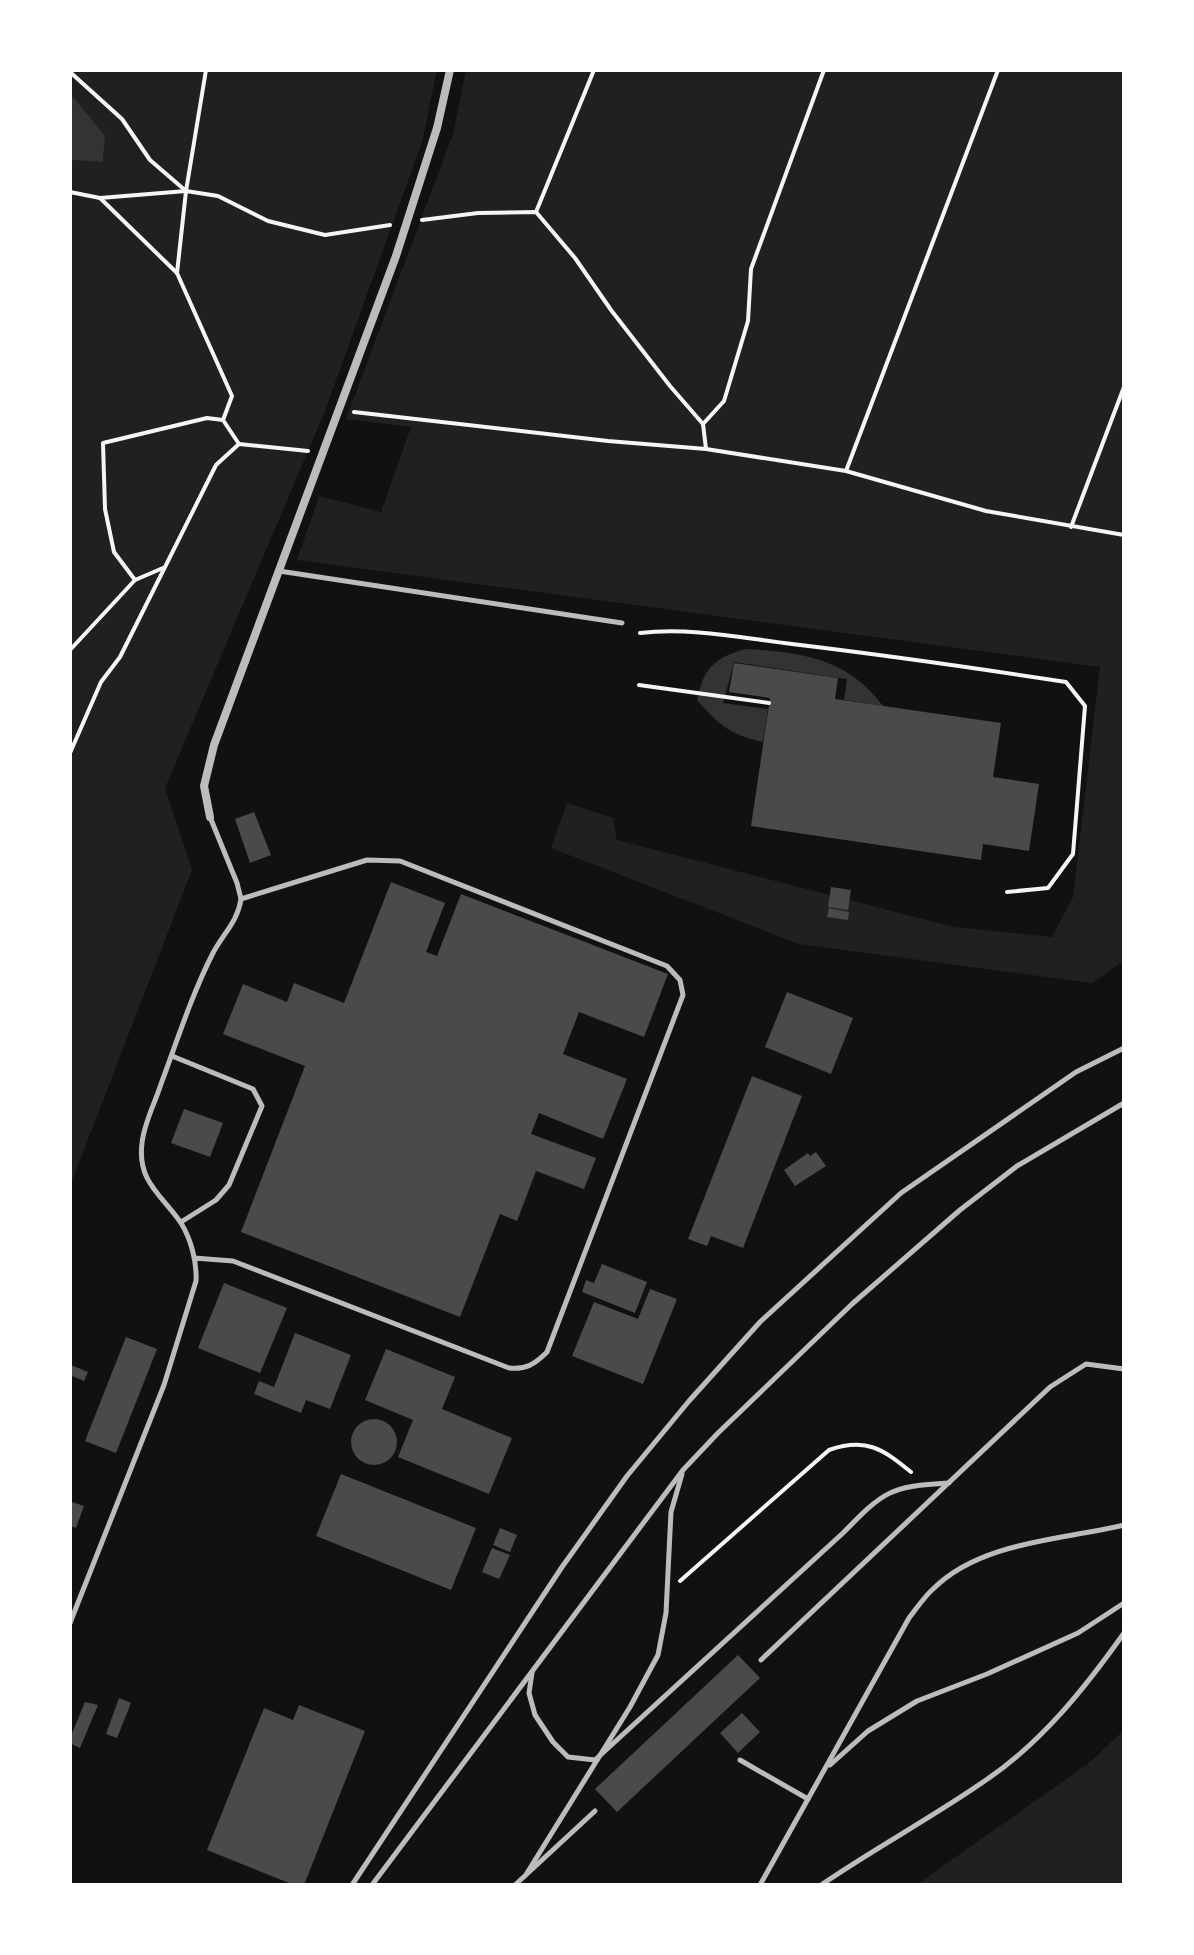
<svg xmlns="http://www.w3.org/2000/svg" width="1194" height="1955" viewBox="0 0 1194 1955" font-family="'Work Sans',sans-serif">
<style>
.green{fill:#202020}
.water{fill:#333}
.building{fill:#4a4a4a}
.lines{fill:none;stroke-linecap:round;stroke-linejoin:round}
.path{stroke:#f5f5f5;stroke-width:4}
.service{stroke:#bcbcbc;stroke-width:5}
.minor{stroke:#bcbcbc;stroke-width:8}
</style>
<rect width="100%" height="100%" fill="#111"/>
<!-- green -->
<g class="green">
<polygon points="70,70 437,70 422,142 325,411 165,788 192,870 70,1186 70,160 103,162 105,137 70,93"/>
<polygon points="466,70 1124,70 1124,961 1092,983 799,944 551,848 567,803 613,818 617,840 954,927 1052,937 1073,897 1100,667 297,560 319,496 381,512 411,427 346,419 453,134"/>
<polygon points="1124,1730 1124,1885 916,1885 1088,1764"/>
</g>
<!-- water -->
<g class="water">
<polygon points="70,93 105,136 103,162 70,160"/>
<path d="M745 649C801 652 847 658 883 706L844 700 847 679 734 662 723 703 768 709 763 742C728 734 720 725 697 700 704 668 714 658 745 649Z"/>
</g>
<!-- building -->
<g class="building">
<polygon points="734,663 838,678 835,699 1001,723 993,777 1039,784 1029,851 983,844 981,860 751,826 770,698 729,692"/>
<polygon points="254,812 271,855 250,863 235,819"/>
<polygon points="391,882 445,903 426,952 437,956 461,894 668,974 644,1037 579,1012 563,1054 627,1079 603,1139 539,1113 531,1134 596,1158 584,1189 536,1171 517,1221 500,1214 460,1317 241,1232 305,1066 223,1034 243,984 287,1002 294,983 344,1003"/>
<polygon points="831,887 851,890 848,910 828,907"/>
<polygon points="829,908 849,912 848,920 827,917"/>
<polygon points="787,992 853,1018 831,1074 765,1047"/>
<polygon points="752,1076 802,1096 743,1248 711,1236 707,1246 688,1239"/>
<polygon points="184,1109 223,1123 210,1157 171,1143"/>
<polygon points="816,1152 826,1166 795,1186 784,1170 808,1153 810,1156"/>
<polygon points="602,1264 647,1282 635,1313 582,1292 586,1280 594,1283"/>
<polygon points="224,1283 287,1308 260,1373 198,1348"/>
<polygon points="650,1289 677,1299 643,1384 572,1356 594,1302 638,1319"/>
<polygon points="295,1333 351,1355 330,1409 306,1400 301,1413 254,1394 259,1381 274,1387"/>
<polygon points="126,1337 157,1349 116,1453 85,1441"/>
<polygon points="386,1349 455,1377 442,1409 512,1438 489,1494 398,1457 413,1420 365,1400"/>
<polygon points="71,1365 88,1372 84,1381 70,1375"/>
<circle cx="374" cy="1442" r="23"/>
<polygon points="341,1474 476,1528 451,1590 316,1536"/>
<polygon points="72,1502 84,1506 76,1528 70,1526"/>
<polygon points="500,1528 517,1535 510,1552 493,1545"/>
<polygon points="492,1548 510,1555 499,1579 482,1572"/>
<polygon points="738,1655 760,1678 617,1812 595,1789"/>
<polygon points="119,1698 131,1703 117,1738 106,1734"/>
<polygon points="85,1702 98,1705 80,1748 73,1745 70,1738"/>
<polygon points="299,1705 365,1731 304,1885 294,1885 207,1850 264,1708 293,1720"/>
<polygon points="742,1713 760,1732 738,1753 720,1733"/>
</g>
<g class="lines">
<!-- path -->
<g class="path">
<polyline points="70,72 122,119 150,160 186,191"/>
<polyline points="70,192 100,198 177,273 232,396 223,420"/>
<polyline points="100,198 186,191 218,196 268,221 325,235 390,225"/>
<polyline points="536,212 594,70"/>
<polyline points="422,220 478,213 536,212 575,258 611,310 670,386 703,424 706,449"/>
<polyline points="177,273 186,191 206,70"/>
<polyline points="354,412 608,441 706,449 846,471 986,511 1124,535"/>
<polyline points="223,420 239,444 308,451"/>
<polyline points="703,424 724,401 748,321 751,269 824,70"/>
<polyline points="846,471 998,70"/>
<polyline points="1071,527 1124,387"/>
<polyline points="135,580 114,552 105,509 103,443 207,418 223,420"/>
<path d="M640 633C690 627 742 638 792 644 884 655 975 668 1066 682L1085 706 1073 854 1048 888 1007 892"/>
<polyline points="70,650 135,580 163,568"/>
<polyline points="639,685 769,703"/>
<polyline points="70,753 101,682 120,657 216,465 239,444"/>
<path d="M680 1581 829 1450C866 1437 883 1449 911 1472"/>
</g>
<!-- service -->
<g class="service">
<polyline points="279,571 622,623"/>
<polyline points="210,817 237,883 241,899"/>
<polyline points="172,1056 253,1089 262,1106 229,1185 216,1200 181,1222"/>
<path d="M70 1623 164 1385 196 1281C197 1262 191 1239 181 1223 162 1195 137 1182 142 1143 144 1123 155 1103 161 1084 177 1041 192 994 213 953 223 934 238 921 241 899L367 860 400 861 667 966 680 980 683 995 547 1352C535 1364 526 1370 509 1368L233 1261 194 1258"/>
<polyline points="761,1660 1050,1387 1086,1364 1124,1369"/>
<path d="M532 1673 529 1693 535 1715 553 1742 568 1757 595 1760 843 1533C884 1491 890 1486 949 1483"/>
<polyline points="740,1760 808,1799"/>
<polyline points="830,1765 868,1731 917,1701 987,1674 1078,1633 1124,1603"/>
<polyline points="527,1873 630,1707 658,1655 666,1613 671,1512 682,1474"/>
<polyline points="352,1885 562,1567 627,1476 689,1401 760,1322 901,1193 1076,1072 1124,1048"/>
<polyline points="372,1885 683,1470 718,1433 852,1304 960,1210 1017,1166 1124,1103"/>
<polyline points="515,1885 595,1811"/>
<path d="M760 1885 909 1618C917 1608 924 1597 933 1589 981 1541 1062 1540 1124 1525"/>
<path d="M821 1885C875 1848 933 1817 986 1780 1042 1742 1085 1688 1124 1633"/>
</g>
<!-- minor -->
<polyline class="minor" points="210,817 204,786 214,745 396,256 437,128 450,70"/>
</g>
<!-- border -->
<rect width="1194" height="1955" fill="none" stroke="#ffffff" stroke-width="144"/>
</svg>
